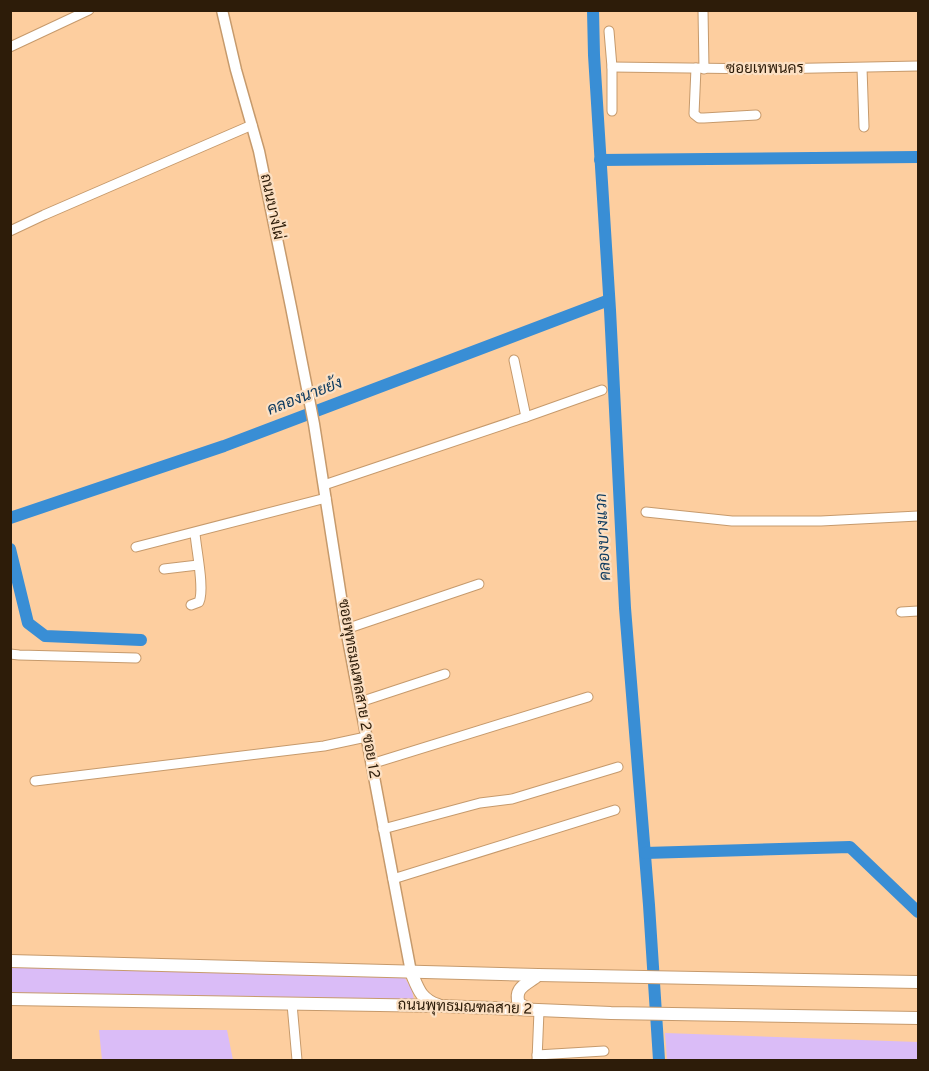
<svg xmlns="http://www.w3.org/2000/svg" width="929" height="1071" viewBox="0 0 929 1071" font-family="Overpass,Sarabun,sans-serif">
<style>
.green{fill:#dabcf7}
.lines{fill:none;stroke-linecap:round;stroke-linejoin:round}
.canal{stroke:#398ed5;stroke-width:12}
.minor-casing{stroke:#c69a6c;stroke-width:11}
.tertiary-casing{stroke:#c69a6c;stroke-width:13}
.secondary-casing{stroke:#c69a6c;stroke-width:14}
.minor{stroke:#fff;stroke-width:9}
.tertiary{stroke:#fff;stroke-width:10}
.secondary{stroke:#fff;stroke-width:12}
.labels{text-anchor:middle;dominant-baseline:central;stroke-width:4.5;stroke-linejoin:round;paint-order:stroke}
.street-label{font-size:15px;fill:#2d1c09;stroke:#fce0c3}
.water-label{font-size:16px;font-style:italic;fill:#0f3c60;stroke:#fce0c3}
</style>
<rect width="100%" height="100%" fill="#fdce9f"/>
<!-- green -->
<g class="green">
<polygon points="11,967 405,978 412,990 414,1000 11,993"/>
<polygon points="99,1030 227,1030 233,1060 102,1060"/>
<polygon points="665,1033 918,1042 918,1060 667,1060"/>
</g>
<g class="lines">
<!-- canal -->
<g class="canal">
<polyline points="593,10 594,55 610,310 625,608 649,905 659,1060"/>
<polyline points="600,160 918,157"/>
<polyline points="10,518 224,446 609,300"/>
<polyline points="10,549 28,623 45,636 141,640"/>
<polyline points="645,853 850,847 918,912"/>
</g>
<defs>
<g id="minor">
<polyline points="703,10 704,69"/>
<polyline points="609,31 612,67 612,111"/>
<polyline points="10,47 89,10"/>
<polyline points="612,67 768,69 918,66"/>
<polyline points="696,68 694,114 699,118 704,118 756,115"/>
<polyline points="862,68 864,127"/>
<polyline points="10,231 44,215 252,125"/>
<polyline points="514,360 526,417"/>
<polyline points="324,485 526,417 602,390"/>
<polyline points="646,512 732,521 821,521 918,516"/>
<polyline points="136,547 326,498"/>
<polyline points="164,569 198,565"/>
<path d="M191 605 199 602C205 589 196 549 195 533"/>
<polyline points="901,612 918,611"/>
<polyline points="346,629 479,584"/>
<polyline points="10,654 19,655 136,658"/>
<polyline points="360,702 445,674"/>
<polyline points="371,764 588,697"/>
<polyline points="35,781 324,746 366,737"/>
<polyline points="383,829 480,803 512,799 618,767"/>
<polyline points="393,879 615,810"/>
<polyline points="292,1004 297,1060"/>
<polyline points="537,1055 604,1051"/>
<polyline points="537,1060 539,1011"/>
</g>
<polyline id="tertiary" points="222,10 236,70 259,151 291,307 314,424 346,629 411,972"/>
<g id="secondary">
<polyline points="10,961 538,975 918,982"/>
<path d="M411 972C418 988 420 999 438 1005"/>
<polyline points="10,999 442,1006 611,1013 918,1018"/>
<path d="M530 1009 519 1004C513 987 528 984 538 975"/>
</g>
</defs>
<!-- minor casing -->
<use href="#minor" class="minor-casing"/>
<!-- tertiary casing -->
<use href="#tertiary" class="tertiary-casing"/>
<!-- secondary casing -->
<use href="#secondary" class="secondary-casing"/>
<!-- minor -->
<use href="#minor" class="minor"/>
<!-- tertiary -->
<use href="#tertiary" class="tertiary"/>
<!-- secondary -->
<use href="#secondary" class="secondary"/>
</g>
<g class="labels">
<!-- street labels -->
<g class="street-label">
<text x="765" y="69">ซอยเทพนคร</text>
<text transform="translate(271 207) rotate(78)">ถนนบางไผ่</text>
<text transform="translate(358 689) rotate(80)">ซอยพุทธมณฑลสาย 2 ซอย 12</text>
<text transform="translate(465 1008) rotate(2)">ถนนพุทธมณฑลสาย 2</text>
</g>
<!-- water labels -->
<g class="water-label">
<text transform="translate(305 397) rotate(-21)">คลองนายย้ง</text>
<text transform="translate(604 537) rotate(-93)">คลองบางแวก</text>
</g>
</g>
<!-- border -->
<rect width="929" height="1071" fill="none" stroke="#2d1c09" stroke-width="24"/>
</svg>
